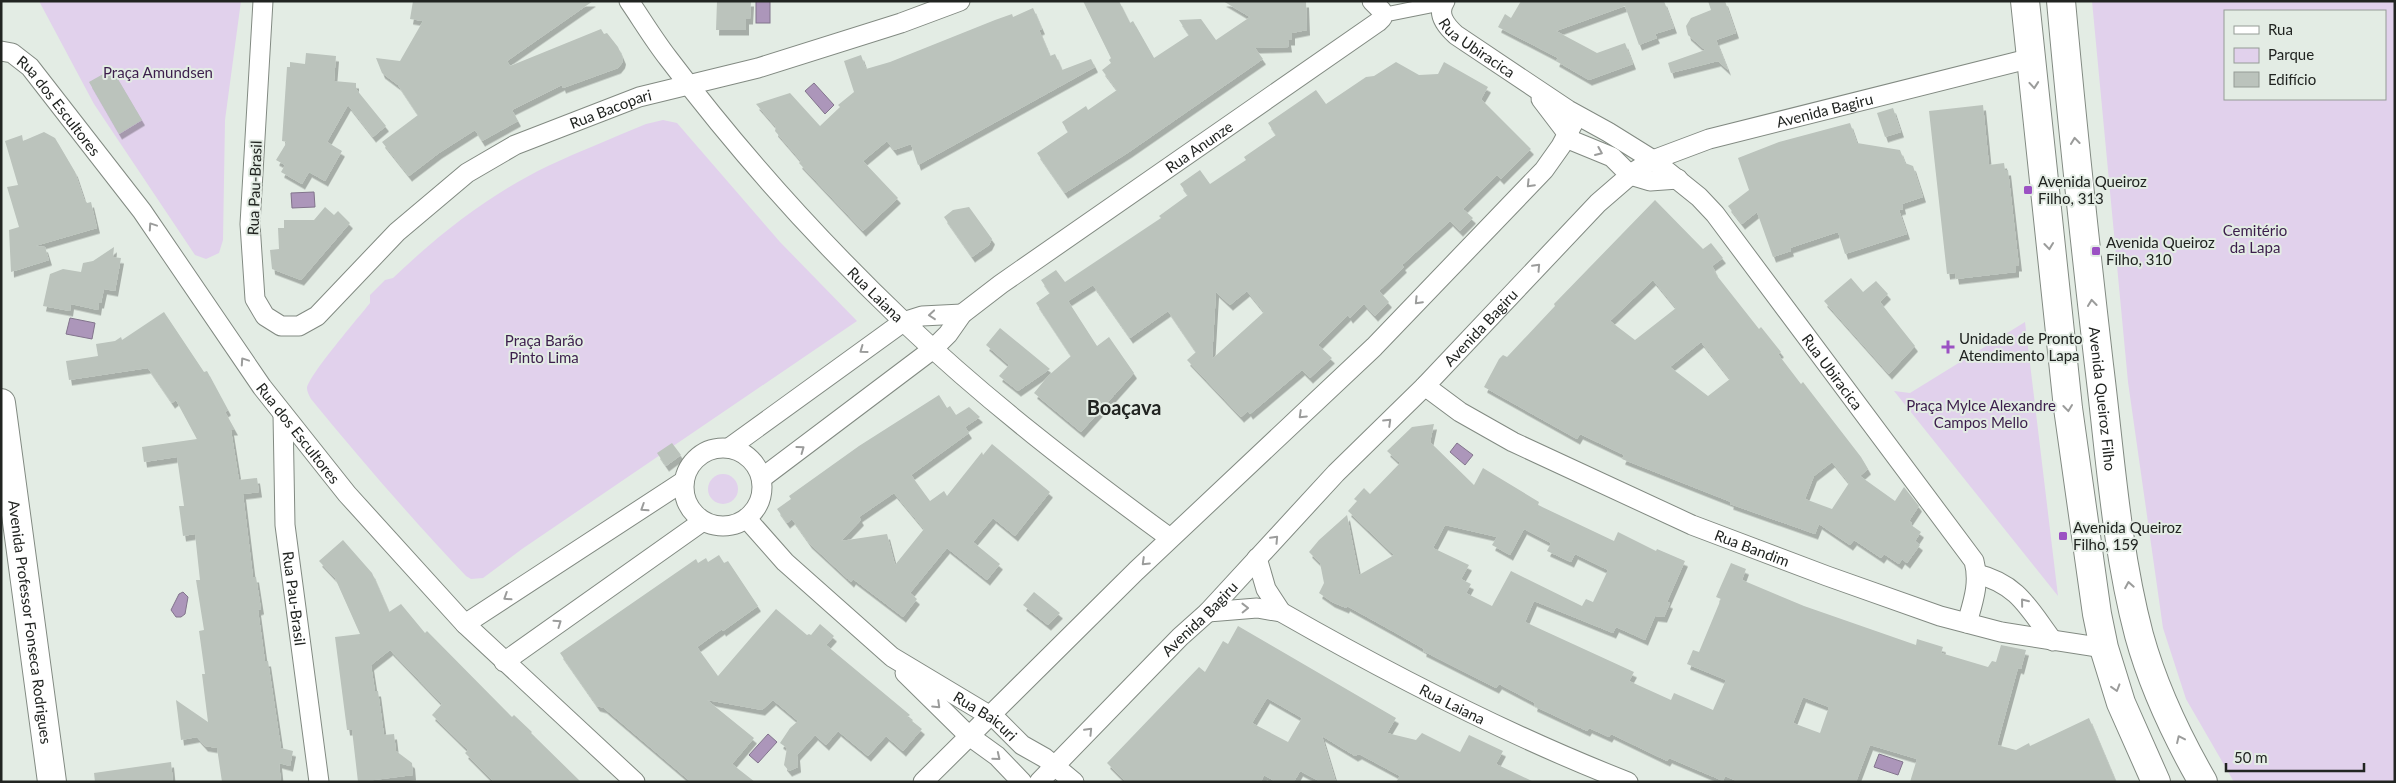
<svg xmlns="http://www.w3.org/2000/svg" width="2396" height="783" viewBox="0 0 2396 783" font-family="Lato,sans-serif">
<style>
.green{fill:#e1d1ec;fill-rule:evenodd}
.water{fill:#ac96ba;stroke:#82748c}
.building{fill:#bbc3bc;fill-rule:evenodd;filter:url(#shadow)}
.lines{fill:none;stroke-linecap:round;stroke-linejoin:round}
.pedestrian-casing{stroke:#828a82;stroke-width:16}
.minor-casing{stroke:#828a82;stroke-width:21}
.primary-casing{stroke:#828a82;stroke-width:30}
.trunk-casing{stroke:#828a82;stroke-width:30}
.pedestrian{stroke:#fff;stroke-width:14}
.minor{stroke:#fff;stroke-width:19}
.primary{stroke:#fff;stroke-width:28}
.trunk{stroke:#fff;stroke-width:28}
.oneway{stroke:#9b9c9b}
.poi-dot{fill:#9b51c3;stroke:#e3ece4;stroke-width:2}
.labels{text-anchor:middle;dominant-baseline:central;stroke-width:4;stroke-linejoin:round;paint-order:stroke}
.street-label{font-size:15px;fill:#212421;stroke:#e3ece4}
.park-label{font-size:15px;fill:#3c1e4c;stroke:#e3ece4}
.poi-label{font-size:15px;fill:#212421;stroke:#e3ece4;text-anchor:start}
.district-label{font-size:20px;font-weight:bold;fill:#212421;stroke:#e3ece4}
</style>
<defs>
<filter id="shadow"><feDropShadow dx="3" dy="5.5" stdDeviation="0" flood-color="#0004"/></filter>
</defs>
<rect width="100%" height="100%" fill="#e3ece4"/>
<!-- green -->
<g class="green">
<polygon points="39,1 241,1 225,120 223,240 219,253 206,259 195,255 94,104"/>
<path d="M2092 1H2395V782H2234L2186 699 2163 628 2128 382ZM2225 11H2385V99H2225Z"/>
<path d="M663 120 677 123 780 242 857 321 522 549 483 578 471 579 466 576C412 519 361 460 311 399 309 395 307 392 307 388 309 375 359 317 370 303V295L385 280 393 278C439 234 490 194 548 166 580 151 613 138 646 124Z"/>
<polygon points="2025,322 2058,596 1894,391 1910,393"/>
<circle cx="723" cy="489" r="15"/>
</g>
<!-- water -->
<g class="water">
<rect x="756" y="1" width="14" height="22"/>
<polygon points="814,83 834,105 825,114 805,91"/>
<polygon points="314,192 315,207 292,208 291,193"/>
<polygon points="70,318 95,323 92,339 66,334"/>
<polygon points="1457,443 1473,455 1465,465 1450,452"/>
<polygon points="183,592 188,597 185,614 181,617 176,617 171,610 179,594"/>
<polygon points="768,734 777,742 758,763 749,755"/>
<polygon points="1879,754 1903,762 1898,775 1874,767"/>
</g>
<!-- building -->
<g class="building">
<polygon points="413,1 593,1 507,61 510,66 601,29 604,34 607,33 618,47 623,59 622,63 618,68 563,88 562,85 512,110 518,121 482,141 475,130 439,153 409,176 382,142 418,115 398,85 382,73 376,58 400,61 423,21 410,19"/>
<polygon points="717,1 751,1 750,19 746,19 746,30 716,30"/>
<polygon points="1083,1 1119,1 1130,23 1133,21 1154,58 1189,35 1179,20 1201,19 1216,40 1250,17 1223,1 1306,2 1307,30 1292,33 1292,40 1288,40 1289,47 1255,48 1263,59 1129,152 1065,193 1037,153 1068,132 1062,122 1086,106 1088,110 1117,90 1102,70 1111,63 1109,60 1111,58"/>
<polygon points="1521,1 1664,1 1674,28 1655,34 1657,38 1639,45 1625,6 1556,31 1597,53 1625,43 1633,64 1589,80 1556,61 1558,58 1498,27 1505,14 1511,18"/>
<polygon points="1708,1 1725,1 1736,33 1716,40 1728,70 1718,61 1671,73 1668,63 1705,50 1688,35 1686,26 1691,18 1711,10"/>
<polygon points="1033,8 1042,29 1039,30 1050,56 1055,54 1062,70 1091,59 1095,67 918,165 911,144 894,150 887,141 863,161 898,198 863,231 799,163 801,161 775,131 776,127 756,104 790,93 820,126 840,107 838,105 854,92 844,61 861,55 866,69 890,62 995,20 1012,14 1013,17"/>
<polygon points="306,53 336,56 334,81 356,83 356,89 386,126 373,137 348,105 327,142 342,151 325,181 309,172 302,184 281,172 285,165 276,160 287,142 282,141 287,67 290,67 290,62 305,64"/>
<path d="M1396 62 1419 75 1438 74 1444 62 1488 87 1481 99 1531 149 1501 179 1497 175 1463 209 1473 218 1460 231 1450 221 1402 265 1404 267 1379 291 1389 302 1375 316 1364 304 1350 318 1348 315 1318 345 1332 358 1310 378 1302 370 1250 414 1248 411 1241 417 1187 360 1196 352 1168 311 1130 338 1093 285 1068 301 1097 346 1109 337 1134 373 1081 432 1034 393 1048 376 1071 356 1036 303 1050 293 1041 280 1056 270 1065 282 1161 218 1159 216 1188 195 1180 184 1200 170 1210 184 1246 160 1244 157 1276 135 1268 123 1316 90 1326 104 1366 77 1374 76ZM1247 291 1264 312 1212 359 1216 292 1230 305Z"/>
<polygon points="112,69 142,120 119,134 89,82"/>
<polygon points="1983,105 1989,165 2004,163 2005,170 2008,170 2019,266 2016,266 2016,272 1956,279 1955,273 1947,274 1929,111"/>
<polygon points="1893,108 1901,132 1885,137 1877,113"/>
<polygon points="1850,123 1857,143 1900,150 1905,163 1913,166 1923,197 1902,204 1903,209 1899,210 1907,234 1845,254 1838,232 1790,248 1791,251 1773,257 1757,212 1742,224 1728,206 1749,190 1738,158 1779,142"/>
<polygon points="44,132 55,138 75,172 84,199 87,203 91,202 97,228 35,246 45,247 49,260 11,272 9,230 19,227 7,187 18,185 5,141 22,135 23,141"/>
<path d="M1655 200 1703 249 1711 243 1723 258 1712 266 1715 271 1714 272 1759 329 1761 327 1781 352 1778 354 1801 384 1803 382 1861 457 1868 469 1860 476 1895 501 1904 487 1919 506 1909 521 1912 523 1911 525 1921 532 1915 541 1920 545 1907 563 1902 559 1899 564 1884 554 1881 558 1854 540 1850 545 1819 524 1815 534 1730 504 1731 502 1622 459 1624 455 1580 434 1577 439 1484 387 1499 359 1503 355 1507 357 1555 306 1554 304ZM1653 280 1676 308 1635 340 1610 321ZM1701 342 1730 379 1708 396 1670 367ZM1832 462 1849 483 1832 509 1805 499 1814 476Z"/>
<polygon points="325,207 334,215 338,211 350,223 301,280 272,269 270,250 279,249 278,228 284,228 284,220 314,220"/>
<polygon points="969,207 992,239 989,245 972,257 944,217 953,210"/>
<polygon points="114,247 113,257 121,258 115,291 104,289 101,303 99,303 98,310 71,304 70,311 43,306 50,274 63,269 81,272 83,263 93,261"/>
<polygon points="1851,278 1863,292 1876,281 1888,294 1880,302 1915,346 1889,374 1824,301"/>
<polygon points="164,312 204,372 207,371 228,410 225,412 235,430 231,430 239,480 257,478 259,492 243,494 253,577 256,577 261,609 258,610 265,661 268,661 281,748 293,751 290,766 279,763 281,782 222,782 217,748 205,746 197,737 181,740 176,700 208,722 202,674 205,674 199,631 204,630 196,580 200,580 195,534 183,536 179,506 184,506 177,457 144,462 142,447 197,439 176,400 172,403 148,368 69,380 66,361 98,356 96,344 115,341 121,337 122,340"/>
<polygon points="1000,328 1050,369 1018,391 999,376 1009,365 986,345"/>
<path d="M939 395 947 408 950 406 956 415 969 407 980 417 965 427 969 433 911 475 930 501 944 491 947 496 982 452 983 455 992 444 1050 492 1015 536 993 518 973 542 1000 564 987 580 947 548 910 593 917 599 903 617 853 579 851 582 809 543 792 519 787 523 777 509 791 499 789 496 859 446ZM894 493 924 529 895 565 887 534 841 541 861 520 859 517Z"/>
<path d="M1434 424 1430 442 1474 485 1483 468 1539 502 1538 505 1614 541 1618 532 1656 551 1657 549 1685 561 1667 602 1670 603 1664 617 1655 616 1645 640 1616 627 1613 633 1534 601 1525 622 1634 672 1629 681 1671 700 1674 693 1713 710 1726 680 1687 664 1693 650 1699 652 1721 599 1716 597 1731 563 1746 569 1742 580 1804 606 1916 645 1917 639 1943 647 1941 653 1988 667 1992 661 1996 662 2001 645 2026 650 2021 669 2018 668 1997 745 2016 750 2029 743 2030 746 2089 718 2116 782H1910L1917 759 1870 745 1856 782H1739L1725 776 1723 781 1669 758 1667 761 1611 734 1609 737 1589 728 1587 731 1534 706 1535 703 1499 684 1496 688 1423 651 1424 649 1394 632 1347 606 1346 608 1332 602 1319 593 1324 583 1320 563 1309 552 1319 540 1347 515 1359 575 1394 555 1348 511 1357 501 1354 499 1364 488 1370 494 1400 463 1387 451 1412 427ZM1445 525 1497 537 1492 545 1510 555 1524 529 1551 543 1547 551 1571 562 1575 554 1608 570 1593 602 1586 599 1582 606 1511 571 1492 606 1466 593 1471 584 1461 579 1469 565 1433 548ZM1803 697 1829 707 1820 733 1793 723Z"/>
<polygon points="672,443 681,455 666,466 657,453"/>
<polygon points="343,540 372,573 389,612 401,604 425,633 427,631 512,717 514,715 532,732 531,733 581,782 494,782 465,753 468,750 432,715 442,704 390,650 371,665 375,691 378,691 384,735 394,734 396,751 412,763 413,775 358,782 352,730 347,730 335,637 360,634 335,578 319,561"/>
<polygon points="719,555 724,563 728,561 758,606 723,631 722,629 697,647 718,676 776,609 807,635 809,634 811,635 820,624 834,636 826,645 910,715 907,717 922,729 903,751 886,736 868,756 838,731 826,745 815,735 797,755 798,767 789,771 784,765 787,748 780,743 790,728 798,721 773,700 762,710 707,700 754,738 732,764 755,782 691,782 604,708 597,706 560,653 696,559 698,563 706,558 708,562"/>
<polygon points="1034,592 1060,613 1048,625 1023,605"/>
<path d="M1238 626 1396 718 1387 733 1416 740 1422 733 1460 752 1469 735 1503 751 1496 764 1534 782H1396L1400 776 1359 754 1355 756 1322 736 1336 782H1321L1300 771 1294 782H1276L1264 775 1261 782H1126L1107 763 1199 667 1205 672 1223 641 1228 644ZM1267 698 1302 718 1288 742 1252 723Z"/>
<polygon points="171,762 173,782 95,782 94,773"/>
</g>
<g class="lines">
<defs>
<polyline id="pedestrian" points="1383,15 1443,3"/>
<g id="minor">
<path id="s1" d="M263 1 250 224 255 299 265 316 281 326H299L317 316 397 232 467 173 515 145 639 97 758 68 901 23 960 1"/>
<path id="s2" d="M629 1C642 20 654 40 668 58 739 152 819 241 904 322 987 401 1078 471 1170 538"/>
<path id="s3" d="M1445 1C1436 14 1446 26 1456 35L1568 110 1608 132 1653 160 1699 197 1715 214 1974 561C1980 583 1973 602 1967 623"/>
<path id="s4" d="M1 51 12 53 30 67 142 211 262 387 347 494 465 624 635 782"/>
<polyline points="1541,99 1573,141 1612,157 1630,175 1650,181 1678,179"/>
<path id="s5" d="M1425 386 1460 412 1513 442 1692 525 1827 576 1940 616 2001 632 2104 648"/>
<path id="s6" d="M283 414 285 525 319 782"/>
<circle cx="723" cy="487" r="39"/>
<polyline points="729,448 903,322 922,316 962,314"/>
<path id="s7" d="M762 478 933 349 948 334 962 314 1001 284 1378 22 1382 18V11L1372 1"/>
<path id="s8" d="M747 519 785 562 892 657 997 720 1022 745 1045 758 1074 782"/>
<polyline points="1257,558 1266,589 1281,612"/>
<path d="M1977 574C2018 584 2029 609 2053 641"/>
<path id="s9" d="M1208 612 1257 608 1281 612C1393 676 1507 735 1628 782"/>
<polyline points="465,624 684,481"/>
<polyline points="504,662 703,521"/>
<polyline points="905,673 968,735 997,756 1022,782"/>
<polyline points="923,782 1136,571 1374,347 1544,170 1561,146 1577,116"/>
<path id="s10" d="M1039 782 1180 637 1208 612 1336 473 1425 386 1598 203 1635 171 1653 160 1709 139 2032 58"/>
</g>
<g id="primary">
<polyline points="2025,1 2068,408 2097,614 2104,648 2121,703 2156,782"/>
<path id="s11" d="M2061 1C2072 123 2085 244 2099 365 2110 453 2116 548 2139 635 2153 686 2176 735 2203 782"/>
</g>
<g id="trunk">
<path id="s12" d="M1 403 52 782"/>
</g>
</defs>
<!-- pedestrian casing -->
<use href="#pedestrian" class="pedestrian-casing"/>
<!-- minor casing -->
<use href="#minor" class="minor-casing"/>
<!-- primary casing -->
<use href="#primary" class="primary-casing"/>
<!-- trunk casing -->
<use href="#trunk" class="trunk-casing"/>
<!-- pedestrian -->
<use href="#pedestrian" class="pedestrian"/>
<!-- minor -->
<use href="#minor" class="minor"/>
<!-- primary -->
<use href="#primary" class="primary"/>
<!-- trunk -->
<use href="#trunk" class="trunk"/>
</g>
<!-- one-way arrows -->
<defs><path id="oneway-chevron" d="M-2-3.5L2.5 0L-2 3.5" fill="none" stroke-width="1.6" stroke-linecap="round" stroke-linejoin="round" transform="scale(1.25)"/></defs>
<g class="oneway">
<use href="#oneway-chevron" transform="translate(2034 85) rotate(85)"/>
<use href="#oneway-chevron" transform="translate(2075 141) rotate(-96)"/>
<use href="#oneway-chevron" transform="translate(1599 152) rotate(23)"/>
<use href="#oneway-chevron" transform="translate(1530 184) rotate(134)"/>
<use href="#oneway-chevron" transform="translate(152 226) rotate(-124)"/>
<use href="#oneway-chevron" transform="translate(2049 246) rotate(84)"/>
<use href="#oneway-chevron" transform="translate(1537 267) rotate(-47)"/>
<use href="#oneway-chevron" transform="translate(1418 301) rotate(134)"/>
<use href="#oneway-chevron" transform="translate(2092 303) rotate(-96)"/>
<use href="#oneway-chevron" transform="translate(932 315) rotate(175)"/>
<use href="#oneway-chevron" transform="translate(863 350) rotate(144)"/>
<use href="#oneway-chevron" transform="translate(244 361) rotate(-124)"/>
<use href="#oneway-chevron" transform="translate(2068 408) rotate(83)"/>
<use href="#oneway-chevron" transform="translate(1302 415) rotate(136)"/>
<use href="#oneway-chevron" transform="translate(1388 422) rotate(-44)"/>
<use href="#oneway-chevron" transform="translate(801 449) rotate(-36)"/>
<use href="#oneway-chevron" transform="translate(644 508) rotate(147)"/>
<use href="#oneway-chevron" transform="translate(1275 539) rotate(-47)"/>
<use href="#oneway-chevron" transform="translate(1145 562) rotate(136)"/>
<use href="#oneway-chevron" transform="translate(2129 585) rotate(-100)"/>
<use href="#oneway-chevron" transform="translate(507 597) rotate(147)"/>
<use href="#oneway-chevron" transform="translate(2024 602) rotate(-129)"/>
<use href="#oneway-chevron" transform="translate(1245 608) rotate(-1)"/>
<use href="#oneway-chevron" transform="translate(558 623) rotate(-35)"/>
<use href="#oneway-chevron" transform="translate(2116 688) rotate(73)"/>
<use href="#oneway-chevron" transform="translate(937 705) rotate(44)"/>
<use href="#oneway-chevron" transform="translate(1089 731) rotate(-46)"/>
<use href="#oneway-chevron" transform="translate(2180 739) rotate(-115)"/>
<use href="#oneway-chevron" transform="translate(997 757) rotate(39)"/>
</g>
<!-- markers -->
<g class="poi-dot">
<rect x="2023" y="185" width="10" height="10" rx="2.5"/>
<rect x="2091" y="246" width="10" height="10" rx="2.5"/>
<path d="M1945.5 339.5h5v5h5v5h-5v5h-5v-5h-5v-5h5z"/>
<rect x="2058" y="531" width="10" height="10" rx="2.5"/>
</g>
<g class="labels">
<!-- street labels -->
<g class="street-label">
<text stroke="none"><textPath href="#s3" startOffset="64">Rua Ubiracica</textPath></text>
<text stroke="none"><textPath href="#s4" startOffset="82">Rua dos Escultores</textPath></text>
<text stroke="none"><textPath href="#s1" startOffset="741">Rua Bacopari</textPath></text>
<text stroke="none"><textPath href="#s10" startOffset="1054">Avenida Bagiru</textPath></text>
<text stroke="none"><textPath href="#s7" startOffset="550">Rua Anunze</textPath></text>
<text transform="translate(254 188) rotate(-88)">Rua Pau-Brasil</text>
<text stroke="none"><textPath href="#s2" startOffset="384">Rua Laiana</textPath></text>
<text stroke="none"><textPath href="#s10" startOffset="634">Avenida Bagiru</textPath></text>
<text stroke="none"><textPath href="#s3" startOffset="552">Rua Ubiracica</textPath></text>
<text stroke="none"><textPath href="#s11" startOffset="400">Avenida Queiroz Filho</textPath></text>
<text stroke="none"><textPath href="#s4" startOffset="488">Rua dos Escultores</textPath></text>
<text stroke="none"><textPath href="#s5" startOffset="366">Rua Bandim</textPath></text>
<text stroke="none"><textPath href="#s6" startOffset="185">Rua Pau-Brasil</textPath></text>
<text stroke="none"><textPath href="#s10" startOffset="229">Avenida Bagiru</textPath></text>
<text stroke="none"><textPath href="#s12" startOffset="221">Avenida Professor Fonseca Rodrigues</textPath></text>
<text stroke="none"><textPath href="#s9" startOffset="268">Rua Laiana</textPath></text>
<text stroke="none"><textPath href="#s8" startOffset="311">Rua Baicuri</textPath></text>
</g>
<!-- park labels -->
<g class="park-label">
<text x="158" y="72">Praça Amundsen</text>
<text x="2255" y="230">Cemitério<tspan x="2255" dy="17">da Lapa</tspan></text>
<text x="544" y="340">Praça Barão<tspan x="544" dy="17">Pinto Lima</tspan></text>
<text x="1981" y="405">Praça Mylce Alexandre<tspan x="1981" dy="17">Campos Mello</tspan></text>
</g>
<!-- poi labels -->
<g class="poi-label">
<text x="2038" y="181">Avenida Queiroz<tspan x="2038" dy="17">Filho, 313</tspan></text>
<text x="2106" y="242">Avenida Queiroz<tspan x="2106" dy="17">Filho, 310</tspan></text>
<text x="1959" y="338">Unidade de Pronto<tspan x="1959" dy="17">Atendimento Lapa</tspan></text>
<text x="2073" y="527">Avenida Queiroz<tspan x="2073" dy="17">Filho, 159</tspan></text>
</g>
<!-- district labels -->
<g class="district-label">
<text x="1124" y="407">Boaçava</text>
</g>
</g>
<!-- border -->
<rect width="2396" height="783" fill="none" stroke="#212421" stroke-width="5"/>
<!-- legend -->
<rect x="2224" y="10" width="162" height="90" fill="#e3ece4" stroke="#959c96"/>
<rect x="2234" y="26" width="25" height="8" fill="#ffffff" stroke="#959c96"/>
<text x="2268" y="35" font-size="15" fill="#212421">Rua</text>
<rect x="2234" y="48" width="25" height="15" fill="#e1d1ec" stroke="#959c96"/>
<text x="2268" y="60" font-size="15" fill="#212421">Parque</text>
<rect x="2234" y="72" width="25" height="15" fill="#bbc3bc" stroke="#959c96"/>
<text x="2268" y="85" font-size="15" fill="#212421">Edifício</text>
<!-- scale -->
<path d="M2226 763v8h138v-8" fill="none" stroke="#212421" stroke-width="2.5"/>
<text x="2234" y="763" font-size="15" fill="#212421" stroke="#e3ece4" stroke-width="4" paint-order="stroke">50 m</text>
</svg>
